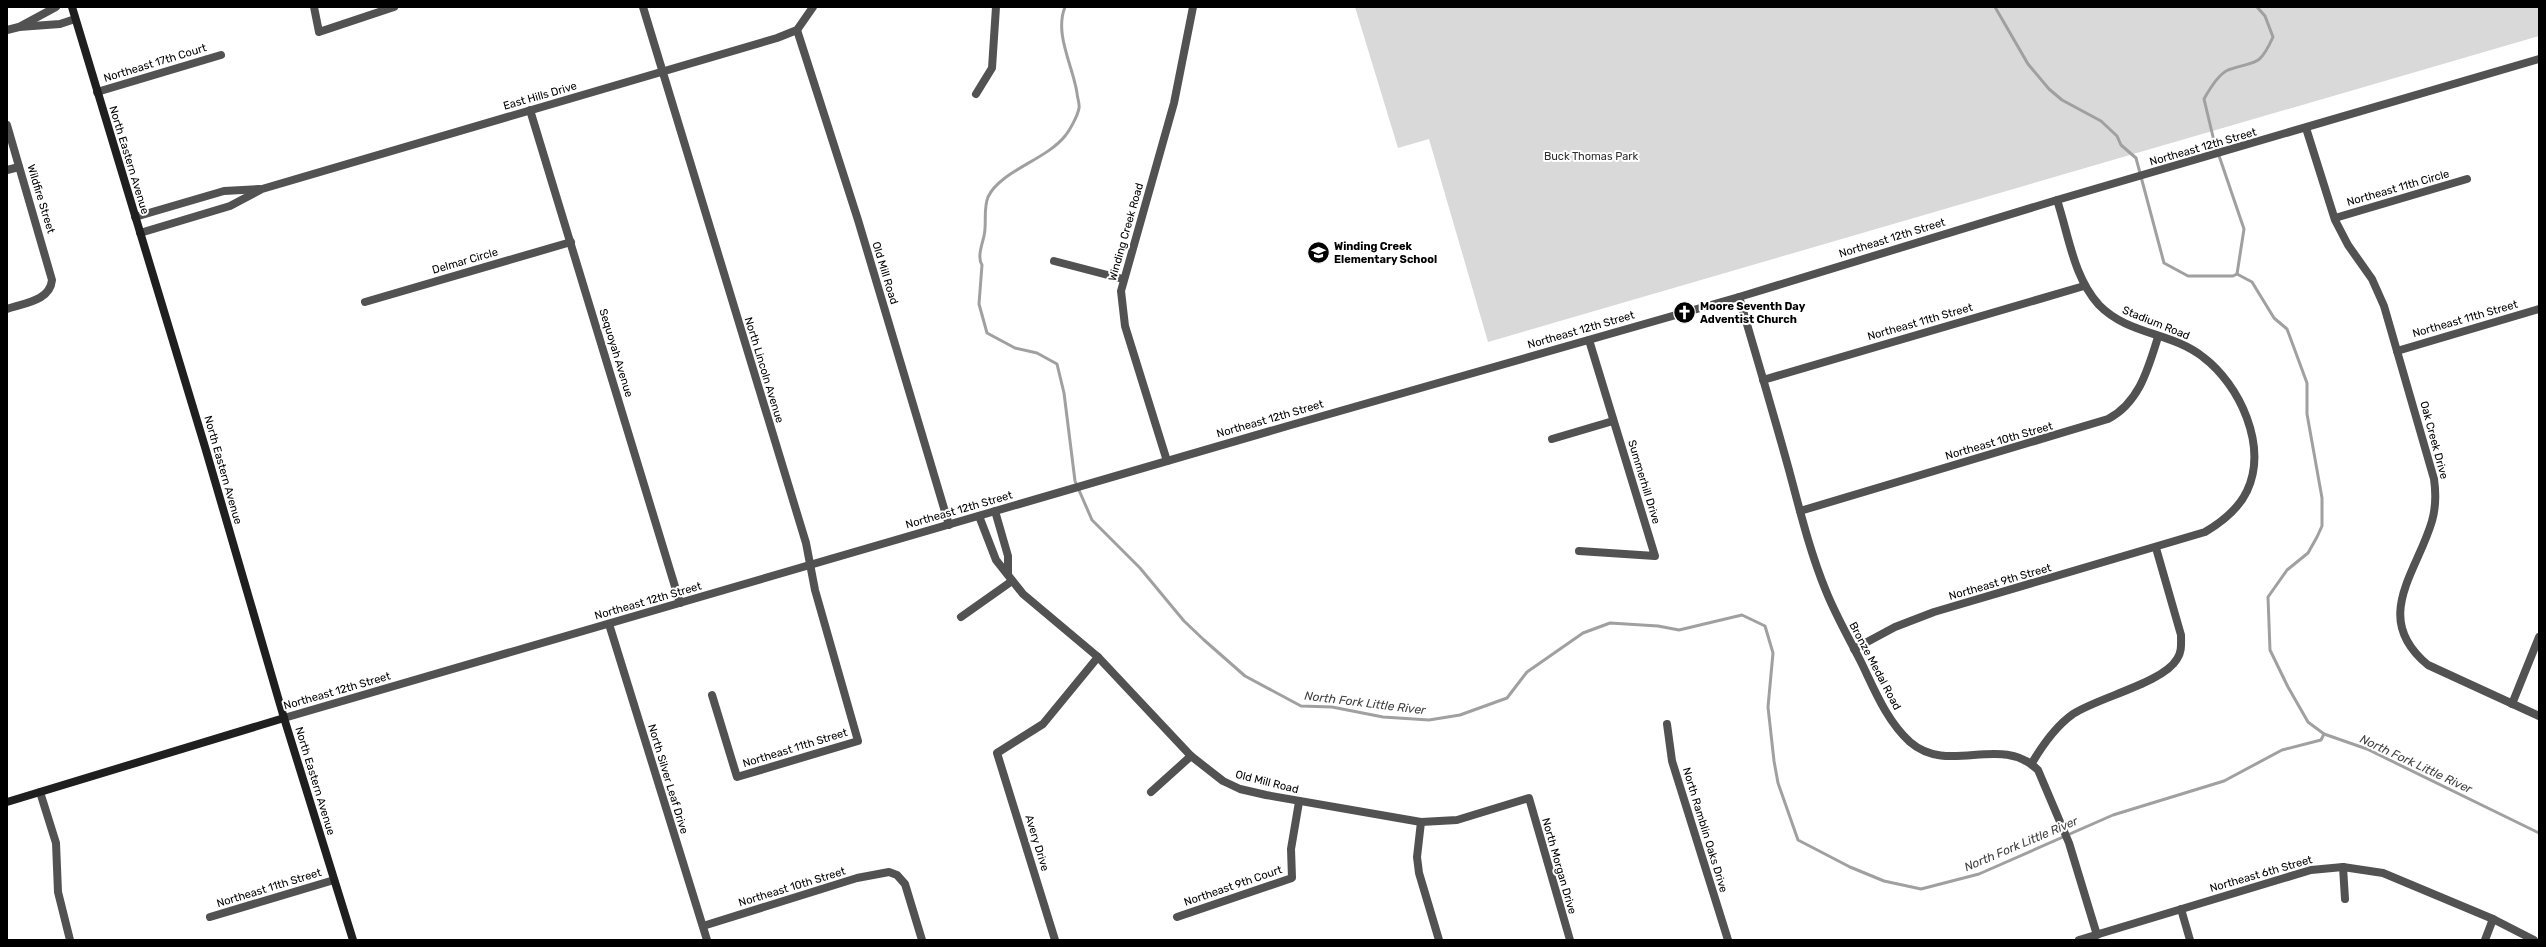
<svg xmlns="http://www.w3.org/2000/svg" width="2546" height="947" viewBox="0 0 2546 947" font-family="Rubik,sans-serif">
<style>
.green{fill:#d9d9d9}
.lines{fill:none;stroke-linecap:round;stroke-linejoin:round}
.stream{stroke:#a0a0a0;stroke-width:3}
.minor{stroke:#525252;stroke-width:8}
.tertiary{stroke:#525252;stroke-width:8}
.secondary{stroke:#1f1f1f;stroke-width:8}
.labels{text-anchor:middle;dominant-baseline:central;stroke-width:4;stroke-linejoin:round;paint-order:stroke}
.street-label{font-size:11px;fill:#000;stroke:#fff}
.park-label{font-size:11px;fill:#303030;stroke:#fff}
.poi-label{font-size:11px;font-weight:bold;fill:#000;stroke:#fff;text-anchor:start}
.water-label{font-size:12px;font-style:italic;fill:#414141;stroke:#fff}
</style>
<rect width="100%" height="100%" fill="#fff"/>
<!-- green -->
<polygon class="green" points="1355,7 2539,7 2539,36 1488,342 1429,139 1398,148"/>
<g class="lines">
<!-- stream -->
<g class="stream">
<path d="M1065 7C1054 34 1073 66 1077 93 1077 97 1080 104 1079 108 1078 115 1070 130 1065 136 1046 160 1000 171 988 197 983 209 987 224 984 236 982 245 977 257 982 265L979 304 987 333 1015 348 1037 353 1057 364 1064 393 1075 481 1092 520 1140 568 1184 621 1204 640 1245 676 1301 706 1332 707 1383 717 1429 720 1460 715 1507 698 1527 672 1583 633 1610 623 1658 626 1679 630 1742 615 1765 626 1773 653 1768 707 1774 761 1778 783 1798 840 1850 867 1884 881 1921 889 1979 874 2113 815 2224 781 2282 750 2321 740 2324 734"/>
<polyline points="1995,7 2028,64 2049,89 2062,100 2101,121 2117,136 2121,145 2136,158 2164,263 2188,276 2233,276 2237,274"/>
<polyline points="2237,274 2252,282 2274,318 2287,329 2307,383 2307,414 2322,498 2322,526 2317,537 2308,553 2287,570 2268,597 2270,650 2288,687 2308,722 2324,734 2367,749 2539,833"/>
<path d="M2237 274 2244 229 2214 141 2204 99C2209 90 2219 74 2228 70 2256 60 2259 68 2273 37L2265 16 2257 7"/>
</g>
<!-- minor -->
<g class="minor">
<polyline points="314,7 319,32 394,7"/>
<polyline points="643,7 806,543 815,590 858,741 737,777 712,695"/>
<polyline points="19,27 60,24 75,19"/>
<polyline points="7,30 19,27 56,7"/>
<polyline points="797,30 858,220 949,525"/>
<polyline points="97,92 221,55"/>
<polyline points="976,94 992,68 996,7"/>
<polyline points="530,110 680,603"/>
<path d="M7 125 52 280C50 301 24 303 7 309"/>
<path d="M2306 128 2335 220 2348 245 2372 279 2384 306 2434 479C2436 493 2436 507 2432 521 2417 573 2371 618 2428 665L2539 716"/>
<polyline points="7,170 19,167"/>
<polyline points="135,217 224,191 259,189"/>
<polyline points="2335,218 2467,179"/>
<polyline points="140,233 230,206 262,189 777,38 797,30 813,7"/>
<polyline points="1054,261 1123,279"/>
<path d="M1739 297C1756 355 1773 412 1789 470 1800 511 1810 552 1826 591 1836 616 1850 640 1862 664 1875 691 1887 721 1910 742 1949 776 2001 733 2038 770L2069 843 2097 935"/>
<polyline points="365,302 571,242"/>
<polyline points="2397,351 2539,309"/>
<polyline points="1763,380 2084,286"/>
<polyline points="1552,439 1613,421"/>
<polyline points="1167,461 1125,326 1121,291 1174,103 1193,7"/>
<polyline points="995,511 1008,556 1008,573"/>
<path d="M1800 511 2108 419C2139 403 2148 369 2158 337"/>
<polyline points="979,516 996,560 1023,594 1098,657 1191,756 1223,781 1240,789 1266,795 1421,822 1457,820 1529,798 1570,940"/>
<polyline points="1579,551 1655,556 1589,340"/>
<polyline points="961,617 1012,581"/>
<polyline points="609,624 707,940"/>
<path d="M1854 649 1895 627 1934 612 2205 532C2222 522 2238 510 2247 491 2268 446 2240 385 2203 357 2172 332 2128 335 2099 305 2073 276 2069 236 2057 200"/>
<polyline points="2512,704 2539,637"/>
<polyline points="1667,724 1672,761 1728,940"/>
<path d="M2032 763C2042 746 2056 726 2073 714 2099 697 2163 683 2177 659 2182 652 2181 644 2181 635L2156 548"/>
<polyline points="40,792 56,843 58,892 70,940"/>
<polyline points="1151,792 1191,756"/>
<polyline points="1421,822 1417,857 1419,873 1439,940"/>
<polyline points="2343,867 2345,899"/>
<polyline points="2181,909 2190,940"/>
<polyline points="210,917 334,880"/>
<polyline points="1177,917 1292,878 1291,849 1299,802"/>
<polyline points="703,926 857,878 889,872 897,875 905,884 922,940"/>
<polyline points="1055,940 997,753 1043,724 1098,657"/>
<polyline points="2079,940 2311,870 2343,867 2383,873 2493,919 2534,940"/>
<polyline points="2485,940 2493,919"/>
</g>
<!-- tertiary -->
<polyline class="tertiary" points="284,718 1291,425 1739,297 2057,200 2539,59"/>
<!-- secondary -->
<g class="secondary">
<polyline points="72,7 205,447 284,718 353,940"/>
<polyline points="7,802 284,718"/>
</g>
</g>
<!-- icons -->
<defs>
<symbol id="school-disc" viewBox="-11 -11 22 22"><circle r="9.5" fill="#000" stroke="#fff"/><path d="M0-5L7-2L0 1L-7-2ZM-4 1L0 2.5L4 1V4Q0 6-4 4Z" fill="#fff"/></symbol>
<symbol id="church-disc" viewBox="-11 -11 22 22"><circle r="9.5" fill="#000" stroke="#fff"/><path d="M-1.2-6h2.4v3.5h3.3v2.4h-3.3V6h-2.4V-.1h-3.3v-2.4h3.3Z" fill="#fff"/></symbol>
</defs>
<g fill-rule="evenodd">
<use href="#school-disc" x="1306" y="240" width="25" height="25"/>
<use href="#church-disc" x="1672" y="300" width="25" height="25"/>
</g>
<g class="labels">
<!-- street labels -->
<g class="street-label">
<text transform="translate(155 63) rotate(-17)">Northeast 17th Court</text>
<text transform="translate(540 96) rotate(-16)">East Hills Drive</text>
<text transform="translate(2203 147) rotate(-16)">Northeast 12th Street</text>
<text transform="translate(129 160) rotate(73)">North Eastern Avenue</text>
<text transform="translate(2398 188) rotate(-16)">Northeast 11th Circle</text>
<text transform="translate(41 199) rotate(73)">Wildfire Street</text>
<text transform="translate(1126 232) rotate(-74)">Winding Creek Road</text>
<text transform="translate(1892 238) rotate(-17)">Northeast 12th Street</text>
<text transform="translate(465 261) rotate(-16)">Delmar Circle</text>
<text transform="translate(885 273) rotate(73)">Old Mill Road</text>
<text transform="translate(2465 319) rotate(-16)">Northeast 11th Street</text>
<text transform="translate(1920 322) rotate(-16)">Northeast 11th Street</text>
<text transform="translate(2156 323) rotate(22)">Stadium Road</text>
<text transform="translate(1581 330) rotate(-16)">Northeast 12th Street</text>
<text transform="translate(616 353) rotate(73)">Sequoyah Avenue</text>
<text transform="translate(764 370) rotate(73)">North Lincoln Avenue</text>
<text transform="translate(1270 419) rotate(-16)">Northeast 12th Street</text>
<text transform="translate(2434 440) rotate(75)">Oak Creek Drive</text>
<text transform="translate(1999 441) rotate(-16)">Northeast 10th Street</text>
<text transform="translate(223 470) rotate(74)">North Eastern Avenue</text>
<text transform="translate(1644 482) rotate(73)">Summerhill Drive</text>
<text transform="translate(959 510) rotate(-16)">Northeast 12th Street</text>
<text transform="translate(2000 582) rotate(-16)">Northeast 9th Street</text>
<text transform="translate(648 601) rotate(-16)">Northeast 12th Street</text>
<text transform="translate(1875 666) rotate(62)">Bronze Medal Road</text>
<text transform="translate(337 691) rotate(-16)">Northeast 12th Street</text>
<text transform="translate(795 748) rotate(-17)">Northeast 11th Street</text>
<text transform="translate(668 779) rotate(73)">North Silver Leaf Drive</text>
<text transform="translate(315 781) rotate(73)">North Eastern Avenue</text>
<text transform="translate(1267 782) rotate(14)">Old Mill Road</text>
<text transform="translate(1705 830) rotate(73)">North Ramblin Oaks Drive</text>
<text transform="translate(1037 843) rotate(73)">Avery Drive</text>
<text transform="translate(1559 866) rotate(74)">North Morgan Drive</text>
<text transform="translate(2261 874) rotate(-16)">Northeast 6th Street</text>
<text transform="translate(1233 886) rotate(-19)">Northeast 9th Court</text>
<text transform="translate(792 887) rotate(-17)">Northeast 10th Street</text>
<text transform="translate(269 888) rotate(-17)">Northeast 11th Street</text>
</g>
<!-- park labels -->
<g class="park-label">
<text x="1591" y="156">Buck Thomas Park</text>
</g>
<!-- poi labels -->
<g class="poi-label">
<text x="1334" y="246">Winding Creek<tspan x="1334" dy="13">Elementary School</tspan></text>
<text x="1700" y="306">Moore Seventh Day<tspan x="1700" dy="13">Adventist Church</tspan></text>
</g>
<!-- water labels -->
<g class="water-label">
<text transform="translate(1365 703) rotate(7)">North Fork Little River</text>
<text transform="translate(2416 764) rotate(25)">North Fork Little River</text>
<text transform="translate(2021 844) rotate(-23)">North Fork Little River</text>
</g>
</g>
<!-- border -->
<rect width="2546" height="947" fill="none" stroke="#000000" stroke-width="16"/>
</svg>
